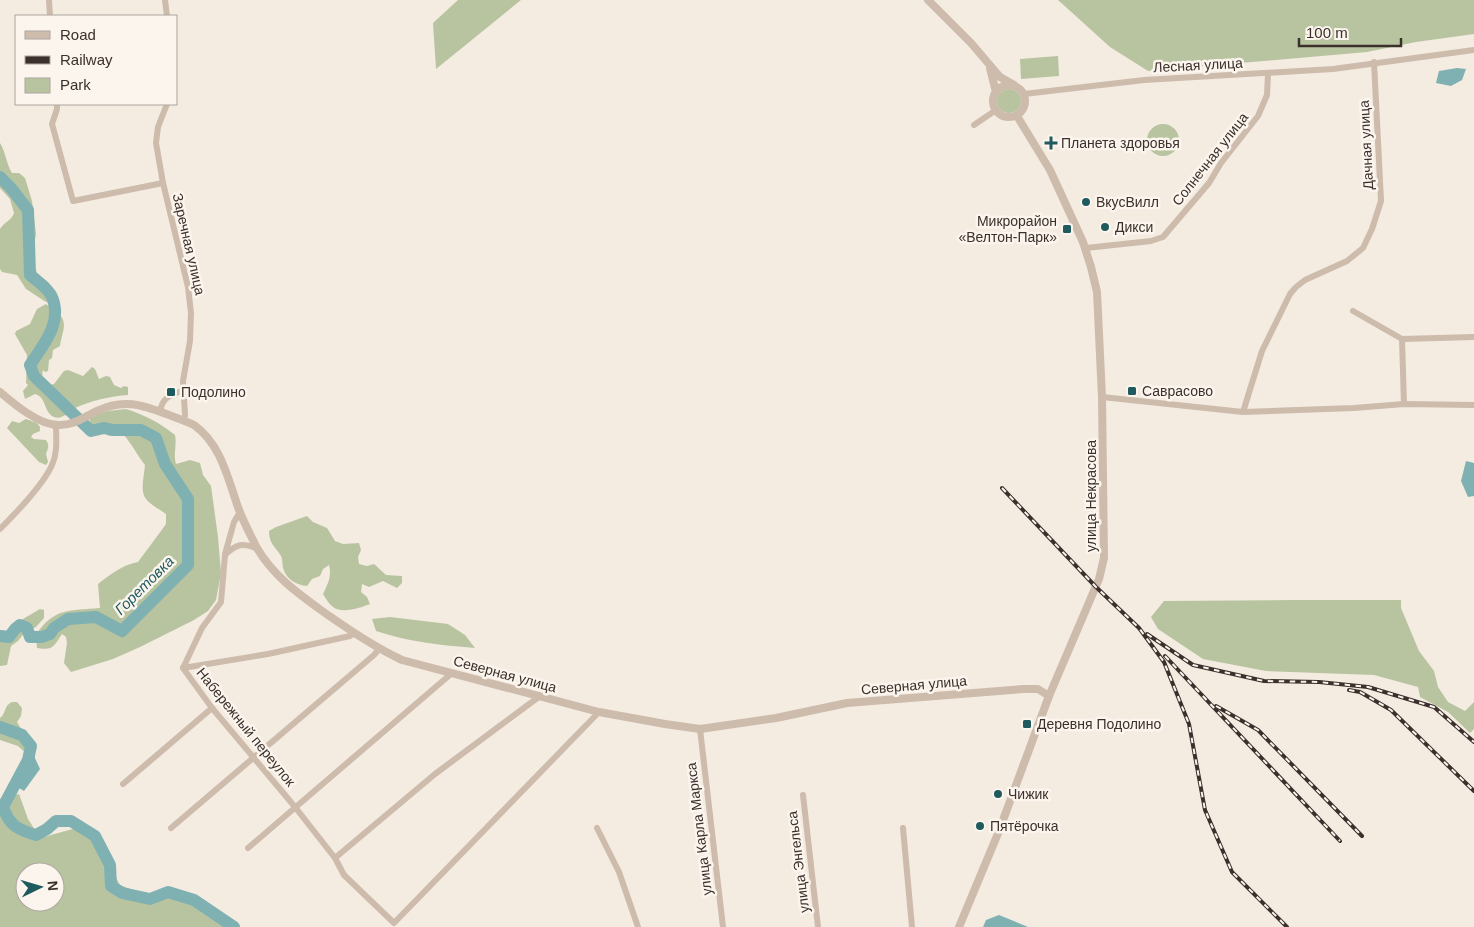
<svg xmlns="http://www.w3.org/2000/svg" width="1474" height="927" viewBox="0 0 1474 927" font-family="Helvetica,sans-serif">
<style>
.green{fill:#b8c4a0;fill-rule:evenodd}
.water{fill:#7fb0b2}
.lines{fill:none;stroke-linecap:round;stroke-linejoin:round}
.stream{stroke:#7fb0b2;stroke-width:2}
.river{stroke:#7fb0b2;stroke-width:12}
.minor{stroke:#cdbbac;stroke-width:6}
.tertiary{stroke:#cdbbac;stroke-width:8}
.rail-casing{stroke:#3b302b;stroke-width:4}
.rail{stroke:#fbf5ee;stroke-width:2;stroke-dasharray:5.5;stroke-linecap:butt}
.poi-dot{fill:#1f5a5e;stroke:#fbf5ee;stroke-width:2}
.labels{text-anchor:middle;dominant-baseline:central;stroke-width:5;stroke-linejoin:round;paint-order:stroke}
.street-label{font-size:14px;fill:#3b302b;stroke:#fbf5ee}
.poi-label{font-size:14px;fill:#3b302b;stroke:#fbf5ee;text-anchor:start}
.water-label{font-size:15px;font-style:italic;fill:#1f5a5e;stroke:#fbf5ee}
</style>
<rect width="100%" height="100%" fill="#f4ebe1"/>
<!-- green -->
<g class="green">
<polygon points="458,0 521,0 436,69 433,23"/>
<polygon points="1058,0 1474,0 1474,34 1416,42 1367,52 1148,71 1110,47"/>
<polygon points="1058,56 1059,76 1021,79 1020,59"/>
<circle cx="1009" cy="101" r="12"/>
<circle cx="1163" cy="140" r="16"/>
<path d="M0 143C6 153 6 163 12 173H19L25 178 32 201 36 234 33 249 34 265 37 273 49 283 53 290V298L46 302 26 289 17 275 2 272 0 269V229C4 222 11 221 14 213L10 199 0 188Z"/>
<path d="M46 304C49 306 50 308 53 309 70 321 63 328 60 346L53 350 52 358 49 360 48 371 45 372 43 370C41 377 43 382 50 385L54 384 64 371 68 370 83 376 92 367 95 369 99 379 106 376 110 377 114 385 121 388 124 386 128 387V395C111 396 90 401 75 408 69 412 62 420 54 417 43 412 47 397 35 394L25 399 23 391 28 385 26 383 27 355 15 334 16 331 30 324 37 309Z"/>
<path d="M126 409C145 415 160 423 175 435 177 445 173 455 176 464L190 460 200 463 203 475 211 486 218 537 221 573 216 600 208 611 194 620 140 647 113 659 71 672 64 663 67 643 66 637 62 634C54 646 53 651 37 648L36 635C54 607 70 611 100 608L98 584C111 574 122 565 138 562L161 531 166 524V514C139 496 141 498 145 465 137 455 132 444 123 434L109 436 91 425 89 417 108 411Z"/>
<path d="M26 419 37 423 40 427V431L33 434 31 437 34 439 46 440C50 446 48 448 46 454L48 462 46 465 39 462 7 428 12 421 19 423Z"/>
<path d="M307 516 313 522 327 528 335 541 343 544 359 543 361 550 358 557 359 564 367 566 374 564 386 575 402 576V583L397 588 383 581 369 587 362 584 361 592 367 597 370 604C360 608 342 614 333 607 329 604 326 599 323 594 328 584 332 576 329 565L323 569 320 576 312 579 307 586C296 585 286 579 283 568 282 564 283 560 281 556 275 546 269 544 269 531L276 527Z"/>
<polygon points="1296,600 1401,600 1401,608 1419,651 1434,671 1438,687 1448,702 1465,711 1474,702 1474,729 1470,733 1448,712 1420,697 1418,687 1374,675 1266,671 1203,659 1158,629 1151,617 1164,601"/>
<polygon points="40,609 44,610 44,618 36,627 25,632 18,641 11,646 7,665 0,666 0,633 15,628 23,619"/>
<path d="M390 617 448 624 465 635 475 648C439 645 410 642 376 631L372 619Z"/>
<path d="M12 702H17L22 708 21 716 17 722 29 742 30 751 27 754 18 746 0 740V718C6 714 4 705 12 702Z"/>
<path d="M19 794 28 819 40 838 80 827C100 844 108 862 120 885L138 892 181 898 223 914 229 927H0V799ZM25 872H55V902H25Z"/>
</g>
<!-- water -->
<g class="water">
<polygon points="1457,68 1466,69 1462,80 1451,86 1436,83 1439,71"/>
<polygon points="1466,461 1474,463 1474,496 1468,497 1461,481"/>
<polygon points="26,756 34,756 40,769 24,791 19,788 15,779 22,763"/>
<polygon points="999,915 1028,927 983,927 986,920"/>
</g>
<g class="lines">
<!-- stream -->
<polyline class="stream" points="0,808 3,807"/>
<!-- river -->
<g class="river">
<path d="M0 177 11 188 28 210 30 275C37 281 49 289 52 297 63 323 43 345 30 365L34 376 91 431 104 428 113 430H141L156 438 165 464 188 499V565L122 631 96 617 68 619 54 628 50 634 42 637H30L27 628 20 625 15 629 9 637 0 636"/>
<path d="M0 727 22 735 31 746 28 760 3 807C9 825 18 830 36 835L47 829 56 821H71L95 836 110 865 111 886 122 893 150 899 168 892 194 900 234 927"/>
</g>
<!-- minor -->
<g class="minor">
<polyline points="49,0 50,16"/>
<polyline points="165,0 167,16"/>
<polyline points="1024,94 1144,80 1333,69 1474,50"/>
<polyline points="57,104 57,109 52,124 73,201 163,183"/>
<polyline points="167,104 158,127 156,143 163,183 188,287 191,313 190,341 183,381 185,415 184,421"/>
<polyline points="974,125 996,110"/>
<polyline points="1086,248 1151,241 1163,237 1209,183 1221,163 1258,116 1267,95 1268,74"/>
<polyline points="1353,311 1402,339 1474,337"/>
<polyline points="1402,339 1404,404"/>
<polyline points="1102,397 1243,412 1354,408 1404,404 1474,405"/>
<path d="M160 412C162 397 171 395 184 390"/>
<polyline points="1243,412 1262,351 1290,294 1296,287 1305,280 1347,261 1363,248 1372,229 1381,201 1374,62"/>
<path d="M0 529C16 513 43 485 52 465 58 452 56 438 56 426"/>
<path d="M258 549C243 542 236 544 225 555L221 602 202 628 183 668 212 708 295 807 335 858 344 875 394 923 599 712"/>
<polyline points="225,554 234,522 240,512"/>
<polyline points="183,668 268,654 350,636 354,633"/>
<polyline points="700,729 723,927"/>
<polyline points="123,784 212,708"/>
<polyline points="803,795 818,927"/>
<polyline points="171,828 374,655 379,649"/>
<polyline points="597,828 619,872 638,927"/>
<polyline points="903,828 912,927"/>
<polyline points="248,848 452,673"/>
<polyline points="335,858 435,774 540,696"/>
</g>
<!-- tertiary -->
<g class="tertiary">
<polyline points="928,0 971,43 1000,77 1014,85"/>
<polyline points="990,68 996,92"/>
<circle cx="1009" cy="101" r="16"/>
<path d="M0 392C14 404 39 425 58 425 73 426 84 417 97 411 124 398 142 405 169 415 177 418 186 421 194 425 222 445 228 480 239 510 244 523 251 536 257 548 273 576 299 594 325 613 350 630 374 647 402 660L599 712 665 724 700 729 776 718 847 703 1023 689H1038L1049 696"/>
<polyline points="959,927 999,831 1049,696 1099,579 1104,558 1102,397 1097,292 1091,267 1083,242 1050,170 1017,116"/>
</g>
<defs>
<g id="rail">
<polyline points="1002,488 1096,587 1139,628 1164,662 1189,724 1205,810 1232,872 1287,927"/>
<polyline points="1147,634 1193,665 1264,681 1319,682 1368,687 1434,707 1474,742"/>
<polyline points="1165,656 1340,841"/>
<polyline points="1349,690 1360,692 1391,710 1474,791"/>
<polyline points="1216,706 1258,730 1362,836"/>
</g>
</defs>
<!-- rail casing -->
<use href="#rail" class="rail-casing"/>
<!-- rail -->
<use href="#rail" class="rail"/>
</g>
<!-- markers -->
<g class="poi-dot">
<path d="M1048.5 135.5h5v5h5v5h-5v5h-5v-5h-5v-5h5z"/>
<circle cx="1086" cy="202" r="5"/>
<circle cx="1105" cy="227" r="5"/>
<rect x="1062" y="224" width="10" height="10" rx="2.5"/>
<rect x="1127" y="386" width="10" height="10" rx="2.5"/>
<rect x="166" y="387" width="10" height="10" rx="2.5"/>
<rect x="1022" y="719" width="10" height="10" rx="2.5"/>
<circle cx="998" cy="794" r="5"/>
<circle cx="980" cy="826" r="5"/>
</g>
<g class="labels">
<!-- street labels -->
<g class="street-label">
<text transform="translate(1198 65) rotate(-3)">Лесная улица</text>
<text transform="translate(1366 145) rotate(-93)">Дачная улица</text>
<text transform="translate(1210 159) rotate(-52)">Солнечная улица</text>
<text transform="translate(189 244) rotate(77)">Заречная улица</text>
<text transform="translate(1091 496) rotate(-90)">улица Некрасова</text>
<text transform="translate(505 674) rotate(15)">Северная улица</text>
<text transform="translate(914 685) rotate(-5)">Северная улица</text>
<text transform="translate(246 727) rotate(51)">Набережный переулок</text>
<text transform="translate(699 829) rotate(-97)">улица Карла Маркса</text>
<text transform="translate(798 862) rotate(-97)">улица Энгельса</text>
</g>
<!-- poi labels -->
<g class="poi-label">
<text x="1061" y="143">Планета здоровья</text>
<text x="1096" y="202">ВкусВилл</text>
<text x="1057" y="221" text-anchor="end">Микрорайон<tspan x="1057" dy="16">«Велтон-Парк»</tspan></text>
<text x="1115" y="227">Дикси</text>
<text x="1142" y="391">Саврасово</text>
<text x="181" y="392">Подолино</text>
<text x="1037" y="724">Деревня Подолино</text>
<text x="1008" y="794">Чижик</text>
<text x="990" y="826">Пятёрочка</text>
</g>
<!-- water labels -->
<g class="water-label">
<text transform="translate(144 585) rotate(-45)">Горетовка</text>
</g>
</g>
<!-- legend -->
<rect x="15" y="15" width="162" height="90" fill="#fbf5ee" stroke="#aea6a0"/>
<rect x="25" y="31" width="25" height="8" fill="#cdbbac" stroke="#aea6a0"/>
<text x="60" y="40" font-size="15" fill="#3b302b">Road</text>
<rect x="25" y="56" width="25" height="8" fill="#3b302b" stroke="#aea6a0"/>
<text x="60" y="65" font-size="15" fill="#3b302b">Railway</text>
<rect x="25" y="78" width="25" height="15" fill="#b8c4a0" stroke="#aea6a0"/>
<text x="60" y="90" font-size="15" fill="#3b302b">Park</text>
<!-- north arrow -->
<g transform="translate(40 887) rotate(85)"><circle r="24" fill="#fbf5ee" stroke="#aea6a0"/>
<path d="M0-4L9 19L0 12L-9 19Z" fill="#1f5a5e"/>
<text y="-8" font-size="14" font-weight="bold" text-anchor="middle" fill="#3b302b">N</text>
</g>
<!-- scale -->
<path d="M1299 38v8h102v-8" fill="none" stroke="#3b302b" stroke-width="2.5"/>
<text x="1306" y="38" font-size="15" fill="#3b302b" stroke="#fbf5ee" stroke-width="4" paint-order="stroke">100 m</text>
</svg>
